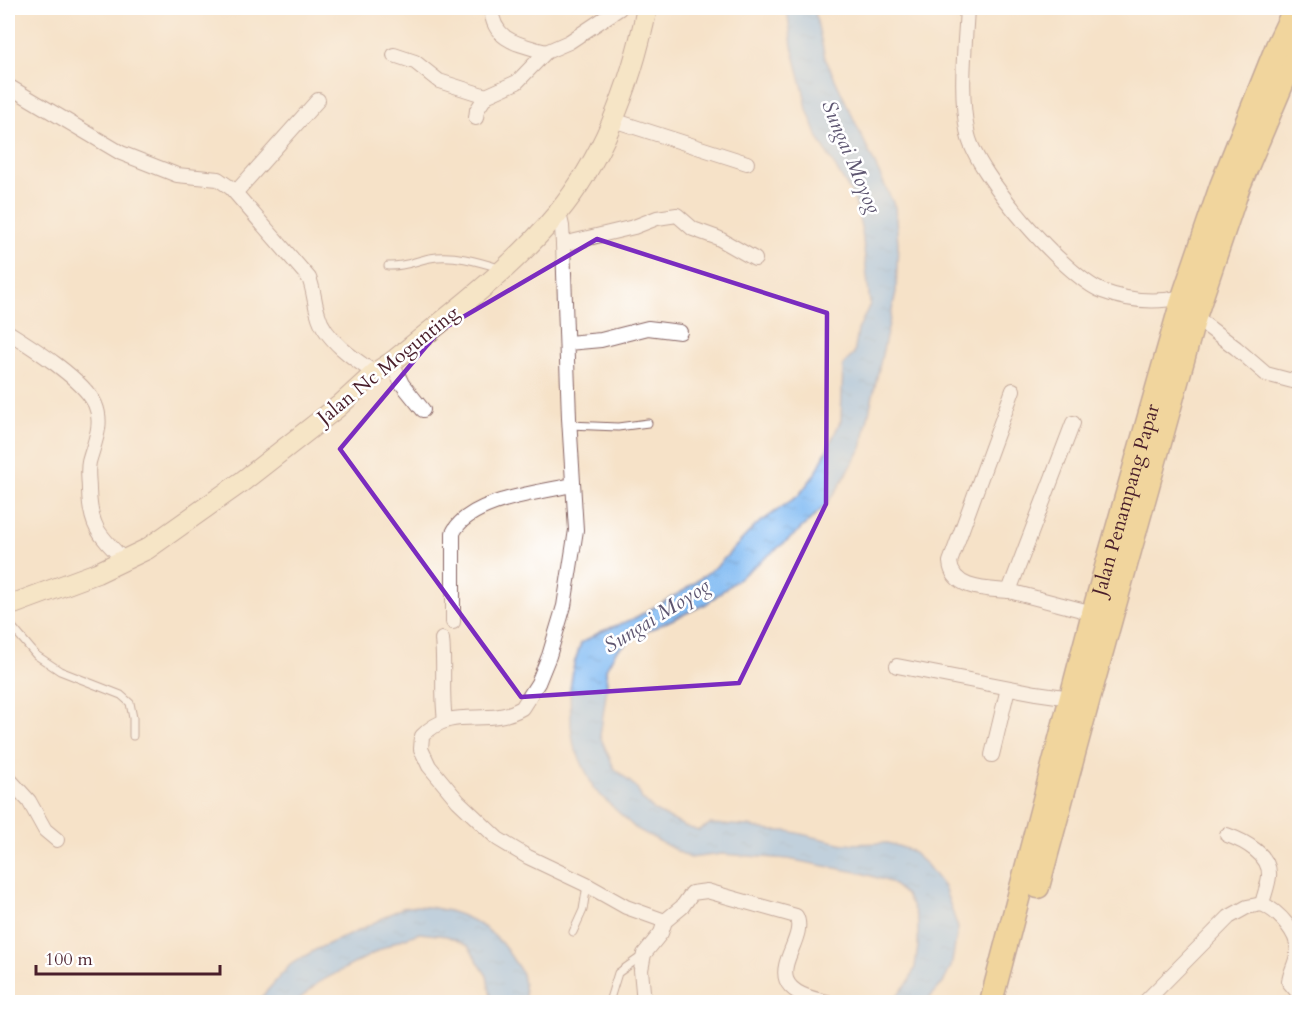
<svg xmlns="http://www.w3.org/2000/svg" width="1307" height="1010" viewBox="0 0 1307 1010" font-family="Cardo,serif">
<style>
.water{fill:url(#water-ripples);stroke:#666d8f;stroke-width:1.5}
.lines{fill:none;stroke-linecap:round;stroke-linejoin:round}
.lane-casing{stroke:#866362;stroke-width:9}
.street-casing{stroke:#866362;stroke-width:16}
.secondary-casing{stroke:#866362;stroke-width:22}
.primary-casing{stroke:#866362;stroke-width:25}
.lane{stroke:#fff;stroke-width:7}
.street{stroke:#fff;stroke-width:14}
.secondary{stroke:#f7e8c3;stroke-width:20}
.primary{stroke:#eac669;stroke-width:22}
.marked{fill:none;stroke:#7b2cbf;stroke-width:4.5;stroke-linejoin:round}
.labels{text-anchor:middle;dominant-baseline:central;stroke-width:5;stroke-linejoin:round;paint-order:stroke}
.street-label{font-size:20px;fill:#4a1f2b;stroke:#fff}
.water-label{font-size:21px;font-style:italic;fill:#5e5671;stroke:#fff}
</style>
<defs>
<pattern id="water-ripples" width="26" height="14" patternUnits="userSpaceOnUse" patternTransform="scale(1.5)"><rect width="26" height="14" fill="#82bbf3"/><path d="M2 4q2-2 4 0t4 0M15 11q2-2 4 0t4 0" fill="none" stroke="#72a0d0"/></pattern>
</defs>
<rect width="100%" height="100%" fill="#fff"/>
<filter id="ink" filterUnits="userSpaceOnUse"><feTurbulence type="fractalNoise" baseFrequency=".0167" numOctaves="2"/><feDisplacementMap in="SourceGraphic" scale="12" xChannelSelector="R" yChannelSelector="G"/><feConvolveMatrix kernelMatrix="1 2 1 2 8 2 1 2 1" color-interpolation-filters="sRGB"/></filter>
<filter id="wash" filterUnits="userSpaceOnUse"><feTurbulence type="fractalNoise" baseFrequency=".008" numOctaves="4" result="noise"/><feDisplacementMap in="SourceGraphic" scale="24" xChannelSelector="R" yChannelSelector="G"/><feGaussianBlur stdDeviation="1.35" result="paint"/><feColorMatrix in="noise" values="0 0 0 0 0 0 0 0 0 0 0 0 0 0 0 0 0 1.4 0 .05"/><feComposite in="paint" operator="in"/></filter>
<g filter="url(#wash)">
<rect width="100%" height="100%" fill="#f6e2c8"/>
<!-- water -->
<g class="water">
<polygon points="787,8 814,8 825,58 895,207 898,243 896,292 861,449 838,488 826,505 793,536 706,604 639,635 616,651 606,669 607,687 600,736 614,768 637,788 642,799 655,811 684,826 698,831 710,824 749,826 771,831 788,831 844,844 888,843 910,850 927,865 944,887 958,928 951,967 943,983 926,1002 892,1002 909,981 915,967 918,946 918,922 914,910 906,895 890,882 862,873 788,859 722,854 690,858 635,828 594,789 574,746 571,726 570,689 574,664 581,643 600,632 633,619 683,591 718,565 755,526 799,495 816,473 841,420 843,365 854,354 858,330 870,304 862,231 854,198 818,138 807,109 804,93 792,47"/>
<path d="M417 906C456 908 492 924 512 958 515 963 520 969 522 974 524 983 525 993 526 1002H492L487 976 468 946 447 936 419 933 395 942 319 982 296 1002H257L291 964 317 949 356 932 402 908Z"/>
</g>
</g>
<g filter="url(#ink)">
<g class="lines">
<defs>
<g id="lane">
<path d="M388 266C403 267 415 261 430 258 453 254 477 261 499 268"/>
<polyline points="569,425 618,427 648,423"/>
<polyline points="8,622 36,655 60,671 121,695 130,703 133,718 133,736"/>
<polyline points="573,932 583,910 587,885"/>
<polyline points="609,1002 618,973 642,956"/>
</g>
<g id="street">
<path d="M491 8C493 41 518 44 546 52"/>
<path d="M967 8C965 49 959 93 968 135 977 175 1064 275 1102 291 1128 301 1156 303 1183 297"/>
<polyline points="394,55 415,62 439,81 486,96"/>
<path d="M8 86 121 153 177 175 218 179 231 188 309 278C314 290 314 302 318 314 324 339 355 360 375 373"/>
<polyline points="476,118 477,110 486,96 517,82 546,52 569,42 620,8"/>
<polyline points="613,120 747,163"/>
<polyline points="236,192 318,100"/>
<path d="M559 213 562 226 563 244 569 418 576 530 564 606 549 656 538 683 522 708C486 729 454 703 422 736L421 749 429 766 458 801 498 839 528 857 587 885 626 907 665 921"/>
<polyline points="563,244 634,227 657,218 677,215 693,229 718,238 755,259"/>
<polyline points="1195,317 1236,348 1266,374 1300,383"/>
<path d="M8 332C32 347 83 379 95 404 104 424 94 443 89 462 87 471 89 481 89 490 90 527 99 535 124 560"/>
<polyline points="568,343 601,340 648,328 680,332"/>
<polyline points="392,362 402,384 423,410"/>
<polyline points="1073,423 1009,591 1093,613"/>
<path d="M1009 591C987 589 952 590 950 562L1013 390"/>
<path d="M453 622V533C468 500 540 492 573 485"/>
<path d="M442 639C445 666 441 693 445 720"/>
<polyline points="897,666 1036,693 1071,698"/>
<polyline points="992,755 1008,688"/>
<polyline points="8,778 29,801 45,830 57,840"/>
<path d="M1227 835C1244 841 1271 855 1269 876 1268 886 1264 895 1262 904"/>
<path d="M644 1002 641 970 644 954 661 933 665 921 682 907 692 893 707 891 796 916C811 943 745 987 828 1002"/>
<path d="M1145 1002 1229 917 1247 907 1262 904C1278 911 1301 935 1297 954 1296 964 1290 972 1289 982L1300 995"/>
</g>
<path id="secondary" d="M8 606 97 573 147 549 243 481 339 406 375 373 392 362C449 315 510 271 557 214 606 155 632 81 647 8"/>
<g id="primary">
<polyline points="1038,887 1089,698 1195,317 1239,186 1300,42"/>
<path id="s1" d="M991 1002 1093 613 1183 297 1221 186 1277 46 1295 8"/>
</g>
</defs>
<!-- lane casing -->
<use href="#lane" class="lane-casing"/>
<!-- street casing -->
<use href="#street" class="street-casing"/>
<!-- secondary casing -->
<use href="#secondary" class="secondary-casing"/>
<!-- primary casing -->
<use href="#primary" class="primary-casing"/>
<!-- lane -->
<use href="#lane" class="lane"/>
<!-- street -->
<use href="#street" class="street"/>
<!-- secondary -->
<use href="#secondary" class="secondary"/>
<!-- primary -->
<use href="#primary" class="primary"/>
</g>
</g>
<!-- marked area -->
<path d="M0 0H1307V1010H0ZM597 239 827 313 826 504 739 683 521 697 340 449 439 331Z" fill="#f6e2c8" fill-opacity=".55" fill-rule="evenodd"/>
<path class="marked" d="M597 239 827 313 826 504 739 683 521 697 340 449 439 331Z"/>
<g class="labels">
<!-- street labels -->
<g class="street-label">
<text transform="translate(388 365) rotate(-39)">Jalan Nc Mogunting</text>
<text stroke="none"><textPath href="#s1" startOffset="520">Jalan Penampang Papar</textPath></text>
</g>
<!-- water labels -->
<g class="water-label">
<text transform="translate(851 157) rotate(67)">Sungai Moyog</text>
<text transform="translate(657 616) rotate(-32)">Sungai Moyog</text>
</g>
</g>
<!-- margin -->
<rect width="1307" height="1010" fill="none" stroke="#fff" stroke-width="30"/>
<!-- scale -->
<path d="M36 965v9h184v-9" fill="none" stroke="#4a1f2b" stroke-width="3"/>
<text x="45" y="965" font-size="18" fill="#4a1f2b" stroke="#ffffff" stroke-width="4.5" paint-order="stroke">100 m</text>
</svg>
